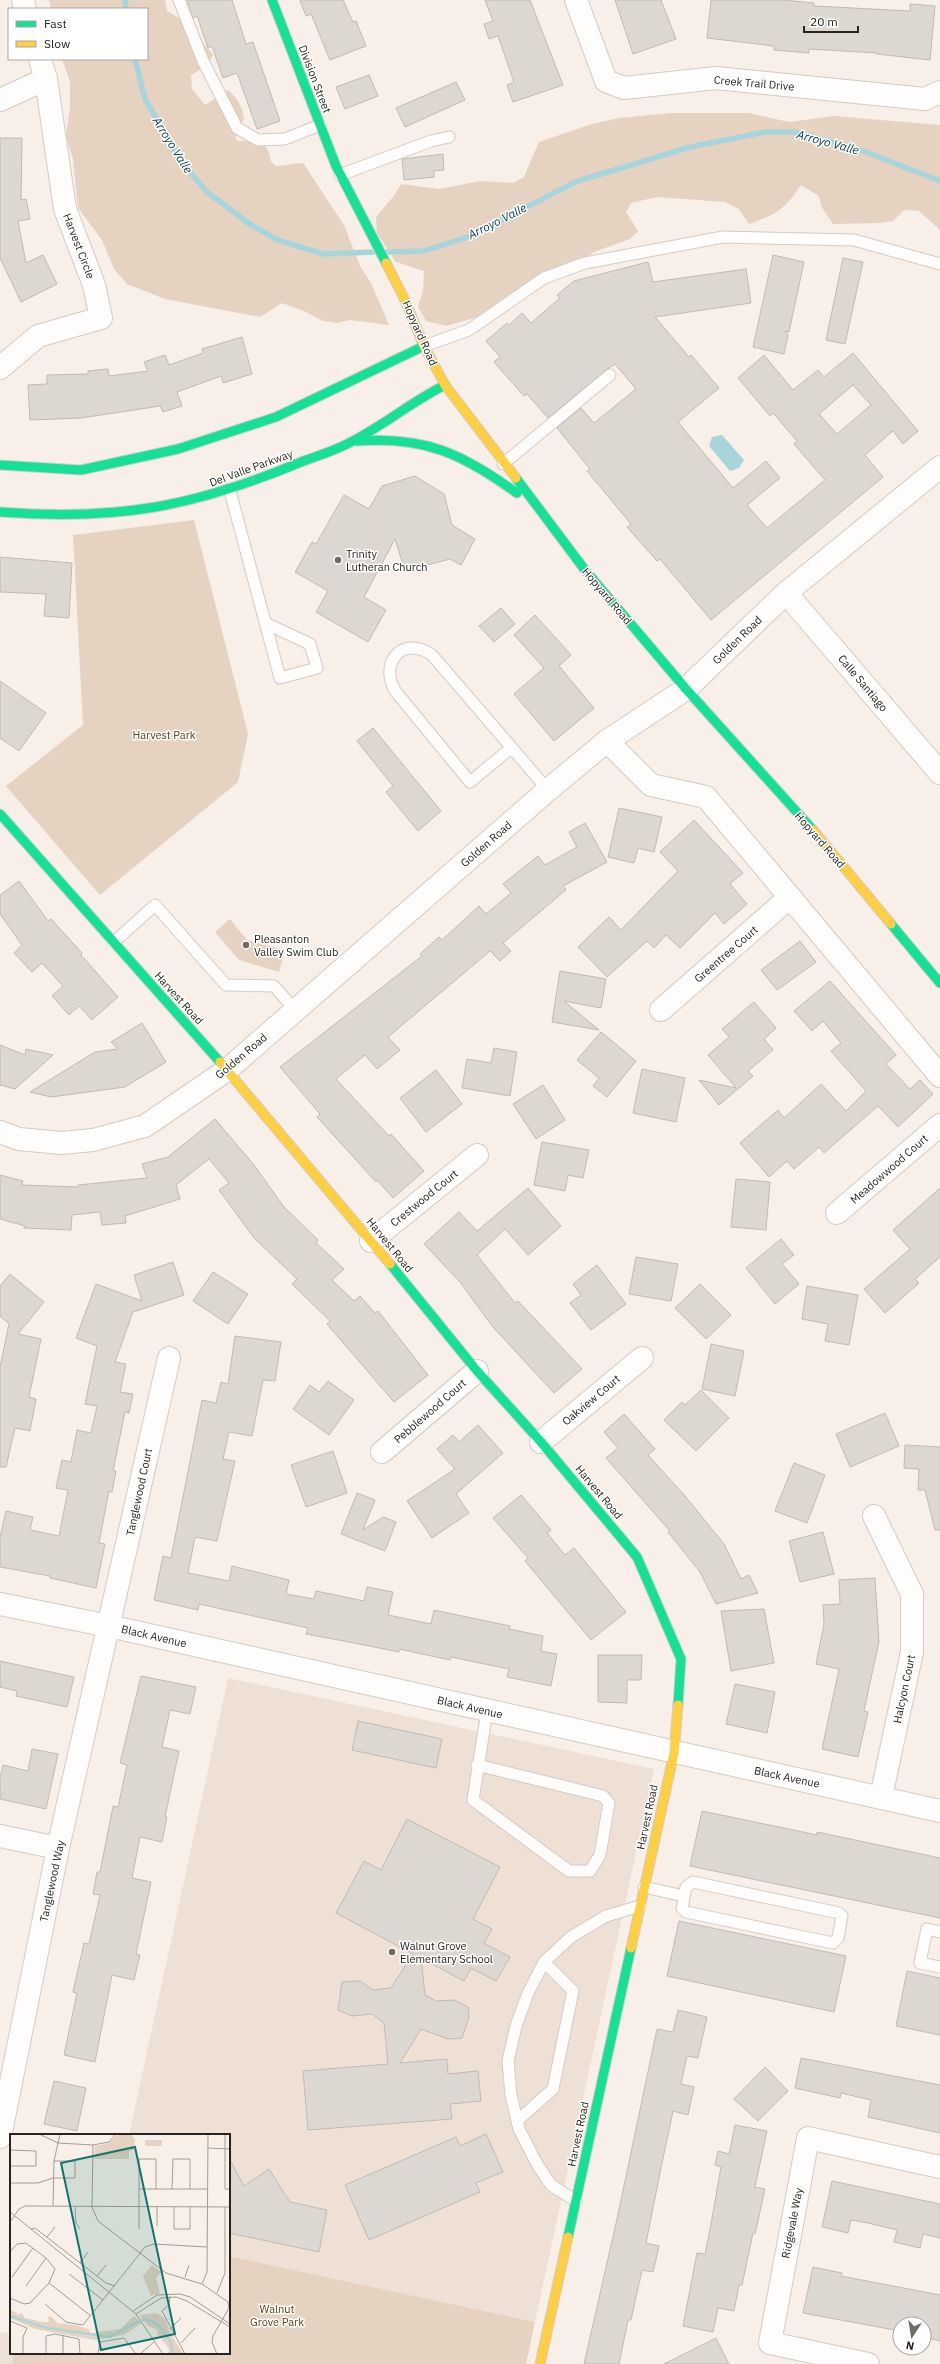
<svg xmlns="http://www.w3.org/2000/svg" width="940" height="2364" viewBox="0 0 940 2364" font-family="'IBM Plex Sans',sans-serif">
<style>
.education{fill:#efe0d5}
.green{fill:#e5d2c1}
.water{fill:#a7d5db}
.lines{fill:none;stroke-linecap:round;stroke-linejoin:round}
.stream{stroke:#a7d5db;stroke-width:5.5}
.building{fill:#dcd7d1;stroke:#c0bab5;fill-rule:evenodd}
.lane-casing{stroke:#d2ccc6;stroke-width:13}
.street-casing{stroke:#d2ccc6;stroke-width:24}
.fast-casing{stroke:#d2ccc6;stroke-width:11}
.slow-casing{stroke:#d2ccc6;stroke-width:11}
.lane{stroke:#fefdfc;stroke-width:11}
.street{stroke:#fefdfc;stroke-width:22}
.fast{stroke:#16e098;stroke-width:9}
.slow{stroke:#ffcf43;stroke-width:9}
.poi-dot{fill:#706a65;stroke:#fff;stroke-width:1.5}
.labels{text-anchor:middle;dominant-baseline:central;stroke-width:3;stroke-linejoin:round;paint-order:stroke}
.street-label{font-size:11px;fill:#28231e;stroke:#fff}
.poi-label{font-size:11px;fill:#28231e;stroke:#fff;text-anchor:start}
.park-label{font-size:11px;fill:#684011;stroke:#fff}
.water-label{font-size:12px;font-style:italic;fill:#00444c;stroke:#fff}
.inset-river{fill:none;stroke:#a7d5db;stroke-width:2}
.inset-road{fill:none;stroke:#a49d97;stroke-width:1}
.view{fill:#0f766e;fill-opacity:0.15;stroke:#0f766e;stroke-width:2}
.inset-edge{fill:none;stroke:#28231e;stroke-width:2}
</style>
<rect width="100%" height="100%" fill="#f7efe8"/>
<!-- education -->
<g class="education">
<polygon points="228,1678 654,1769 535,2322 229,2256 229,2135 129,2135"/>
<polygon points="0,2332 11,2334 11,2353 14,2353 12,2364 0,2364"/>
</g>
<!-- green -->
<g class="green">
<path d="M49 0H165L167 11 179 18 191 19 197 37 213 54 208 65 191 75 192 89 205 105 228 90C238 99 242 106 244 119L235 133 237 141C257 140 268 139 271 162L276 166 303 163 344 225 360 266 371 283 389 325 350 320 337 323 323 321 304 311 282 303 260 317 165 299 127 284 114 269 102 240 78 208 73 159 66 136 70 107V81L62 59H147V9H51Z"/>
<path d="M672 113H749L789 122 834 116 940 125V230L919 211 904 210 893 221 880 223 833 224 822 208 819 196 801 185C784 210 777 214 749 224L739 209 725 202 657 197 631 203 626 212 638 231 630 239 594 252 575 265 530 283 503 298 478 317 446 326 426 321 418 307 423 291 424 271 396 262 377 233 376 217 393 197 401 184 440 189 480 181 513 183 524 177 539 142 592 124 619 118Z"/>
<polygon points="194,520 248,734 238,782 100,895 6,786 83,725 73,535"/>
<polygon points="230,919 247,940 285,950 279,972 239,960 215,932"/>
<polygon points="229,2256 535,2322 526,2364 12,2364 14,2353 229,2353"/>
</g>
<!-- water -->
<polygon class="water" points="722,435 744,460 739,468 730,471 709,446 712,437"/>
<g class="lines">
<!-- stream -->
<g class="stream">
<polyline points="125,0 126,9"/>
<polyline points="135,59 145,99 182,163 207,192 251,225 280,241 324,254 374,252"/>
<polyline points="387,252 424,251 471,236 575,182 690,147 765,132 794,132 858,149 940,181"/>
</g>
</g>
<!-- building -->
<g class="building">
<polygon points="187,0 232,0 246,44 253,42 280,121 257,129 237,73 223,78 212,46 208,48 197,16 193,18"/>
<polygon points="300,0 343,0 353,22 356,21 366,46 330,60 311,14 306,16"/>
<polygon points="485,0 530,0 563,85 513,102 507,85 514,82 498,36 489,39 484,24 493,21"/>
<polygon points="615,0 661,0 676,39 633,54"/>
<polygon points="711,0 783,0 814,3 814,6 910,11 910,4 935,6 930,60 877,54 877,53 809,49 809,53 774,50 774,46 707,38"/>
<polygon points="369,75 378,96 345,109 336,87"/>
<polygon points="456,82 465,100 405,127 396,108"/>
<polygon points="0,138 22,138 21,200 26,199 30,219 18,221 26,263 43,255 57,284 21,302 0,258"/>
<polygon points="443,154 444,170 434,171 434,177 404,180 402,159"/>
<polygon points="773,255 804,262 789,332 785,331 788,335 784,354 753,347"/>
<polygon points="843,258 863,262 845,344 826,340"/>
<path d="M648 262 653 282 746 269 751 303 655 317 689 357 691 355 719 388 678 422 733 488 766 461 780 478 747 505 767 528 825 480 794 444 797 441 773 413 770 416 738 378 764 355 793 390 818 370 824 377 853 353 918 431 903 444 893 431 865 455 883 477 711 620 660 559 657 561 627 527 631 524 587 471 590 469 557 428 581 408 594 423 636 389 615 364 606 370 548 418 527 394 524 396 494 362 500 357 486 341 507 323 509 325 522 313 531 323 560 298 557 295 574 281ZM853 385 871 405 837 434 819 414Z"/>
<polygon points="242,337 252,374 223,383 221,376 177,392 182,406 163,412 160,406 81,418 30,420 28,385 47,384 47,375 88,374 88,371 108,369 109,376 148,371 144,362 165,355 169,365 203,353 202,349"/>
<polygon points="415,476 444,494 452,525 475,539 461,565 450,559 405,571 395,539 364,597 386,610 368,642 316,612 328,591 295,572 312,542 316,544 344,495 369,509 382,486"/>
<polygon points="0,557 72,563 69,618 44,616 46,594 0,592"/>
<polygon points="501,608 515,624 494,642 479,626"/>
<polygon points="535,615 571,655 559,666 594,708 554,741 514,694 544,668 514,635"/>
<polygon points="0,681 46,713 19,751 0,738"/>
<polygon points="373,728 441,811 418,831 386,792 393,786 357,741"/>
<polygon points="619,808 662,817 654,852 638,848 634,863 608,857"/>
<polygon points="694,820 743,873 730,884 747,904 724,924 715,913 680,948 666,935 654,948 647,941 607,977 578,947 609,917 621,930 678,871 660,852"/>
<polygon points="585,823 607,862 563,886 566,890 503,943 511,951 500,961 490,951 388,1037 400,1050 377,1069 365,1055 336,1079 389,1136 391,1134 424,1171 393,1198 377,1180 376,1182 317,1117 320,1114 280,1067 422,956 420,954 439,937 442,940 479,906 486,914 511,893 503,884 538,856 545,865 577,847 569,832"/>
<polygon points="19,881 48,921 51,919 82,953 81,955 118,997 92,1020 79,1006 69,1015 52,996 63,986 42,963 32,972 14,953 22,945 0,914 0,895"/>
<polygon points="800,941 816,962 777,990 761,970"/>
<polygon points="560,971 606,979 601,1008 564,1001 599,1030 552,1022"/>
<polygon points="830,981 896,1055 886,1064 910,1089 920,1080 933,1094 898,1127 878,1106 824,1153 819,1147 794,1169 787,1161 769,1177 740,1143 778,1110 784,1118 821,1084 846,1111 866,1091 831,1051 841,1043 823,1021 812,1031 794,1011"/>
<polygon points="754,1002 776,1028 764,1039 773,1050 748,1071 753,1076 719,1105 699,1080 736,1088 708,1055 729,1037 722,1029"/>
<polygon points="142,1023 166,1062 125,1087 51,1097 30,1092 95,1052 118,1049 111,1042"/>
<polygon points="601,1032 636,1061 607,1097 593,1086 599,1078 577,1060"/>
<polygon points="0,1045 25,1055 26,1049 53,1055 15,1089 0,1085"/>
<polygon points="494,1048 517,1052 510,1096 462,1088 467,1059 491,1063"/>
<polygon points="642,1069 685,1078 676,1122 633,1113"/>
<polygon points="436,1070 462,1104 426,1132 400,1098"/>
<polygon points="543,1085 565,1120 536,1139 513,1104"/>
<polygon points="215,1119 254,1165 284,1207 318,1240 316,1243 344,1269 332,1280 354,1301 360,1296 375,1313 378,1311 428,1375 394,1402 327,1324 330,1321 292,1284 297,1279 254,1238 219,1190 229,1183 209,1159 176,1185 180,1199 125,1216 126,1223 102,1225 100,1212 72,1215 71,1230 24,1228 25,1226 0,1219 0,1175 23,1181 22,1185 78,1187 78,1185 147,1178 142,1164 168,1157"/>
<polygon points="542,1142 589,1150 583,1178 568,1175 565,1191 534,1185"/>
<polygon points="736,1179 770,1182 766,1230 731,1227"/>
<polygon points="528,1188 561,1226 528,1255 505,1229 477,1255 515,1303 518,1301 582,1369 554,1393 492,1326 460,1282 424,1244 459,1212 477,1231"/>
<polygon points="940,1188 940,1257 915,1279 919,1283 885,1313 864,1289 910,1249 893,1230"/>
<polygon points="781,1239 794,1255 782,1264 799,1284 775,1304 746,1268"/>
<polygon points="636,1257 678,1264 671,1301 629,1294"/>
<polygon points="173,1262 184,1295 133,1312 115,1362 126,1364 120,1392 133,1394 129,1413 125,1412 113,1471 116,1471 112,1492 109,1491 99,1543 105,1544 96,1588 50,1578 50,1576 0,1567 0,1538 6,1511 33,1517 30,1530 59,1536 68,1490 56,1488 62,1460 71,1462 77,1430 91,1433 97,1406 85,1404 97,1346 76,1338 96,1284 142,1301 134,1275"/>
<polygon points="597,1265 626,1304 591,1330 570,1303 581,1295 573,1284"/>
<polygon points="213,1272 248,1294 228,1324 193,1301"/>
<polygon points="10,1274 44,1302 18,1334 41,1339 29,1397 36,1399 30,1431 15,1428 6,1467 0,1467 0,1367 9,1324 0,1316 0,1286"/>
<polygon points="700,1284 731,1315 706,1339 675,1308"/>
<polygon points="807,1286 858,1295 849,1345 825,1341 828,1324 802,1319"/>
<polygon points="235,1336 281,1342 275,1381 263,1380 252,1436 229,1432 223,1459 235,1461 217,1541 195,1537 188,1573 229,1581 232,1566 289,1580 286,1594 314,1599 316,1591 364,1601 367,1587 393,1592 388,1615 431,1624 434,1610 510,1626 509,1629 543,1636 541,1651 557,1654 551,1686 507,1677 509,1669 451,1657 450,1660 399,1649 399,1652 349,1642 306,1634 308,1628 199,1604 198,1610 154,1600 163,1556 171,1558 202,1400 216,1403 221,1382 228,1384"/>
<polygon points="711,1344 744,1351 735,1396 702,1389"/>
<polygon points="328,1381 354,1400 329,1435 293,1409 310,1385 319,1392"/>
<polygon points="701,1390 729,1418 696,1451 664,1420 682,1402 685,1405"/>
<polygon points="885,1413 899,1446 850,1467 836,1434"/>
<polygon points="624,1414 655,1449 648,1455 685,1496 724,1544 741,1579 749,1575 758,1593 716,1604 700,1572 668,1532 670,1531 606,1458 618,1448 604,1432"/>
<polygon points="478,1425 503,1453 456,1494 469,1513 432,1538 407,1501 455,1469 437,1449 453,1435 459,1442"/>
<polygon points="905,1445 940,1447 940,1530 935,1530 925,1490 918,1490 919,1469 904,1468"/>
<polygon points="333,1451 347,1493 306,1507 291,1465"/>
<polygon points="794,1463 825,1475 807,1523 775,1511"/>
<polygon points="357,1493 375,1500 363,1530 383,1517 396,1522 385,1551 341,1534"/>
<polygon points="521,1495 551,1530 547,1533 565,1555 574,1548 626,1612 591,1640 525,1561 528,1558 493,1518"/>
<polygon points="823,1532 834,1574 800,1582 789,1541"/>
<polygon points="875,1578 879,1641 864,1711 868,1712 858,1757 822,1749 839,1669 816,1664 824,1624 823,1605 840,1604 839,1580"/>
<polygon points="764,1609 774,1663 731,1671 721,1611"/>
<polygon points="598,1655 642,1655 641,1680 627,1680 627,1703 598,1702"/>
<polygon points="0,1661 74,1677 67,1707 16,1696 17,1691 0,1687"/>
<polygon points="141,1676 196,1687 190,1714 170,1710 162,1747 179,1751 165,1817 167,1817 162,1842 140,1837 132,1878 151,1882 136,1954 140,1955 134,1980 112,1975 95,2062 64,2055 77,1993 73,1992 84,1943 89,1944 100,1895 93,1894 97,1872 100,1872 113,1806 118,1807 127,1765 120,1763"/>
<polygon points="735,1684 775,1692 767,1733 726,1724"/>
<polygon points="358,1721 442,1739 436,1768 352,1750"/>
<polygon points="32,1749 58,1754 46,1809 0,1799 0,1778 3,1765 28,1771"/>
<polygon points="702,1811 817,1835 817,1832 940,1858 940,1918 690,1866"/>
<polygon points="407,1819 500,1867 473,1919 492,1929 484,1943 510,1957 496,1981 471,1968 464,1981 421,1958 425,1995 436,2001 454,2000 468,2007 469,2017 462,2038 448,2039 421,2029 400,2063 447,2059 448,2074 478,2071 481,2101 450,2104 452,2119 308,2130 303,2071 388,2064 384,2023 372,2014 352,2016 338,2010 342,1982 360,1981 373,1990 391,1988 413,1954 336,1913 364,1861 381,1870"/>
<polygon points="679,1921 846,1956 834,2012 667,1976"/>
<polygon points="907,1971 940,1978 940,2035 896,2026"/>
<polygon points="678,2010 707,2017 698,2058 687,2056 681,2084 694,2087 688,2115 673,2111 661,2168 646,2243 659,2246 653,2272 642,2270 631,2320 628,2320 619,2364 584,2364 617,2219 657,2029 673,2032"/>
<polygon points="801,2058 940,2085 940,2133 868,2117 871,2100 841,2093 840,2098 795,2088"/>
<polygon points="765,2067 788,2091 758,2121 734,2099"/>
<polygon points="54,2081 86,2088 77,2131 44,2124"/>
<polygon points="735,2125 767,2131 755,2187 765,2189 755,2234 753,2233 742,2285 739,2285 734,2311 718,2308 713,2332 683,2326 697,2253 705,2254 711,2224 721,2167 715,2165 718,2151 729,2154"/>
<polygon points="486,2134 503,2172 476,2183 480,2192 369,2240 345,2185 456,2137 460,2146"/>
<polygon points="229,2158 244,2186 269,2169 290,2202 327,2210 319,2252 229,2233"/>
<polygon points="832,2181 940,2204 940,2238 923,2234 920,2248 894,2242 897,2230 868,2223 851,2220 848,2233 822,2227"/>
<polygon points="813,2267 842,2273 841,2276 940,2295 940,2341 924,2337 924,2324 900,2324 900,2331 803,2313"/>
<polygon points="716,2338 729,2364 664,2364"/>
</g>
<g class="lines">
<defs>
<g id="lane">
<polyline points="179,0 203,61 237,128 258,140 285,139 320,125"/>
<polyline points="340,175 431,141 449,137"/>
<polyline points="424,346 469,330 544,278 585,263 723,237 854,240 940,264"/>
<polyline points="503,464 610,375"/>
<polyline points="230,491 280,678 317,668 310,644 265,623"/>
<path d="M511 748 470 782 396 692C378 664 402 634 432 655L548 790"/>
<polyline points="114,942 155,905 226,985 274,986 295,1010"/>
<polyline points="477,1765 603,1796 609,1803 600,1855 590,1871 569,1871 473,1800 487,1711"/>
<polygon points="693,1882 839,1913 842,1916 838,1938 833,1943 686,1912 682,1908 686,1887"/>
<polyline points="644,1887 684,1896"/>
<polyline points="940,1932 927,1929 920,1963 940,1967"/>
<polyline points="517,2121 553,2089 573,1991 544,1962"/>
<polyline points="576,2201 551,2185 537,2164 519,2129 511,2095 508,2061 516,2026 528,1993 544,1962 571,1937 606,1916 640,1906"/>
</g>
<g id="street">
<polyline points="23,0 25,9"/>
<polyline points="576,0 606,81 624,88 716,78 925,99 940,92"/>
<polyline points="0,100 46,79"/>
<polyline points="0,368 38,336 101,318 94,285 65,209 46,79 40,59"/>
<polyline points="786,593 940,773"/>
<polyline points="607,741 651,785 706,797 940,1076"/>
<polyline points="661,1010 790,897"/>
<polyline points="0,1132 19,1139 61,1143 93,1140 145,1126 227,1070 548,790 607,741 686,689 786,593 940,467"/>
<polyline points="837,1213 940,1125"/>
<polyline points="371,1241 477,1155"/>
<polyline points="541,1442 642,1358"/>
<polyline points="382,1452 477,1371"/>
<polyline points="874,1516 912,1594 912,1652 881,1797"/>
<polyline points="0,1604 109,1626 940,1811"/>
<polyline points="0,1836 58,1848"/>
<polyline points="0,2137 58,1848 169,1358"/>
<polyline points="868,2364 770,2343 808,2138 940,2167"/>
</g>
<g id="fast">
<polyline points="272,0 336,166 386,263"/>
<path d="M357 441C427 436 461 454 517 493"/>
<polyline points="0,465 81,470 178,449 276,417 424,346"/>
<polyline points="516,478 585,570 686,689 813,830"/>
<path d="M0 512C116 521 194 507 301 462 317 456 334 451 349 443 383 426 411 402 445 385"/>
<polyline points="0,814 220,1062"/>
<polyline points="891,924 940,983"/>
<polyline points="390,1264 477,1371 541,1442 637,1557 681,1659 678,1705"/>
<polyline points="568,2237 631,1948"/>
</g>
<g id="slow">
<polyline points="386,263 403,296 424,346 445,385 516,478"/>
<polyline points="813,830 891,924"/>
<polyline points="220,1062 390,1264"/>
<polyline points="631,1948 674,1753 678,1705"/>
<polyline points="540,2364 568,2237"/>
</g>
</defs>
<!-- lane casing -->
<use href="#lane" class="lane-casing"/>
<!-- street casing -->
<use href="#street" class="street-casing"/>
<!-- fast casing -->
<use href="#fast" class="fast-casing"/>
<!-- slow casing -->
<use href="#slow" class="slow-casing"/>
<!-- lane -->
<use href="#lane" class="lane"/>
<!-- street -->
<use href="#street" class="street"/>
<!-- fast -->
<use href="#fast" class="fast"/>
<!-- slow -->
<use href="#slow" class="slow"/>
</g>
<!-- markers -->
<g class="poi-dot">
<circle cx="338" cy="560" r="4"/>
<circle cx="246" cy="945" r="4"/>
<circle cx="392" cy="1952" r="4"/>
</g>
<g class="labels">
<!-- street labels -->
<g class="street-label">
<text transform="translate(315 79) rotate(69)">Division Street</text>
<text transform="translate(754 83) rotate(5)">Creek Trail Drive</text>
<text transform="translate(79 246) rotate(69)">Harvest Circle</text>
<text transform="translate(420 333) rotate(66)">Hopyard Road</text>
<text transform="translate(251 468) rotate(-20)">Del Valle Parkway</text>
<text transform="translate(607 596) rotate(50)">Hopyard Road</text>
<text transform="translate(737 640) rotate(-44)">Golden Road</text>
<text transform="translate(863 683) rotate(50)">Calle Santiago</text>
<text transform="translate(820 840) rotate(49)">Hopyard Road</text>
<text transform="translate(486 844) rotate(-41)">Golden Road</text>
<text transform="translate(726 954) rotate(-41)">Greentree Court</text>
<text transform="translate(179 998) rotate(48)">Harvest Road</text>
<text transform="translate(241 1056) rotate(-40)">Golden Road</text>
<text transform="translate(889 1169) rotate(-41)">Meadowwood Court</text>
<text transform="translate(424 1198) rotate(-39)">Crestwood Court</text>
<text transform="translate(390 1245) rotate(51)">Harvest Road</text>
<text transform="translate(591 1400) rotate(-40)">Oakview Court</text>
<text transform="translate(430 1411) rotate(-41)">Pebblewood Court</text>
<text transform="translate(139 1492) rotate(-78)">Tanglewood Court</text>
<text transform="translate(599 1492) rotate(50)">Harvest Road</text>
<text transform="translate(154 1636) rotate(13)">Black Avenue</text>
<text transform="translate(904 1689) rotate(-78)">Halcyon Court</text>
<text transform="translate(470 1707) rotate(13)">Black Avenue</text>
<text transform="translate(787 1777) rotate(12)">Black Avenue</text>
<text transform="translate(647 1817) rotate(-78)">Harvest Road</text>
<text transform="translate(52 1881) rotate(-78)">Tanglewood Way</text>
<text transform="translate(578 2134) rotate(-78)">Harvest Road</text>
<text transform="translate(792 2223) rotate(-79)">Ridgevale Way</text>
</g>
<!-- poi labels -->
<g class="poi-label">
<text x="346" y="554">Trinity<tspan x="346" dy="13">Lutheran Church</tspan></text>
<text x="254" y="939">Pleasanton<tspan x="254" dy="13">Valley Swim Club</tspan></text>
<text x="400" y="1946">Walnut Grove<tspan x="400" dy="13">Elementary School</tspan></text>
</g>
<!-- park labels -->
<g class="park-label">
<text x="164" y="735">Harvest Park</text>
<text x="277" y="2309">Walnut<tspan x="277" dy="13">Grove Park</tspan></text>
</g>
<!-- water labels -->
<g class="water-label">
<text transform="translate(828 142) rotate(15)">Arroyo Valle</text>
<text transform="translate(173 145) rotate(58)">Arroyo Valle</text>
<text transform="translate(497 221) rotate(-27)">Arroyo Valle</text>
</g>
</g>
<!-- overview -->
<g transform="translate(10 2134)">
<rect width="220" height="220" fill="#f7efe8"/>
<path d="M108 0H121L125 6 124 15 119 18V25H84L85 12 99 9ZM135 6H152V12H135ZM142 131 151 138 146 144 150 159 141 162 133 142ZM0 176 7 179V182L11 179 15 184 32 188H39L38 183 41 182 47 189 66 191 78 195 81 199 110 195 124 182 132 189 114 201 85 206 25 195 0 184ZM147 179 155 185 161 200 173 220H158L159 215 147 199 148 196 138 192 129 181Z" fill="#e5d2c1"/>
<path class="inset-river" d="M0 182 37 194 100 203 129 187M132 186H139L148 190 161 209 163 220"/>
<path class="inset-road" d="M29 0 48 9 83 11 99 8 106 0M215 0V55H220M83 11 82 73 88 87 156 139 192 150 218 168 219 174 203 202 202 208 207 220M198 14 220 15M0 16 26 17V32H0M0 49H28L43 44H65V27H44M129 55H197M162 55 163 25H180V55M43 72 44 27 50 0M65 73 66 89 70 95M147 73V92M164 73V95H180V73M0 78 126 180 151 164 166 163 177 167 220 193M0 88 9 75 15 72 220 73M21 95 25 94 96 149 105 152M129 95V25H146V55M37 103 45 93M0 118 7 110 16 109 36 124 45 135 39 149 20 169 14 170 0 164M70 129 78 118M59 140 93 166M87 142 96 131M2 143 23 114M175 143 179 131M39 149 81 182M192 150 197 138 198 0M16 152 36 124M207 159 215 139V73M160 162 159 171 152 177 175 220M35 170 56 188 73 191 135 113 144 110 197 113M123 177 147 161 170 160 180 163 220 190M126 180 153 220M0 187 17 194 13 203V220M160 195 171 184M171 209 185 194M36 220V202L45 200 69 205 70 220M53 220V201M88 220 90 208 114 204 126 220M130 220 145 207"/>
<path class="view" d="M125 13 165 200 91 216 51 29Z"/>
<rect width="220" height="220" class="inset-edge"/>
</g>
<!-- legend -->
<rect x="8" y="8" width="140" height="52" fill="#ffffff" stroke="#a9a7a5"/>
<rect x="16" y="21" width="20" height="6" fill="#16e098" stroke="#a9a7a5"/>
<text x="44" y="28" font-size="12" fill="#28231e">Fast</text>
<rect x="16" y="41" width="20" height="6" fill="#ffcf43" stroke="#a9a7a5"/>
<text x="44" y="48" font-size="12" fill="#28231e">Slow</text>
<!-- north arrow -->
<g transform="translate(912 2336) rotate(192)"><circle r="19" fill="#ffffff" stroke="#a9a7a5"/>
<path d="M0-3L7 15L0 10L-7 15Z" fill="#706a65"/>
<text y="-6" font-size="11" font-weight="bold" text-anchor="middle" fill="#28231e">N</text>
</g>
<!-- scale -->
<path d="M804 26v6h54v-6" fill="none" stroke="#28231e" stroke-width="2"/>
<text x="810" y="26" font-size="12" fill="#28231e" stroke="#ffffff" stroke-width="3" paint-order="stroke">20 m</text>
</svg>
